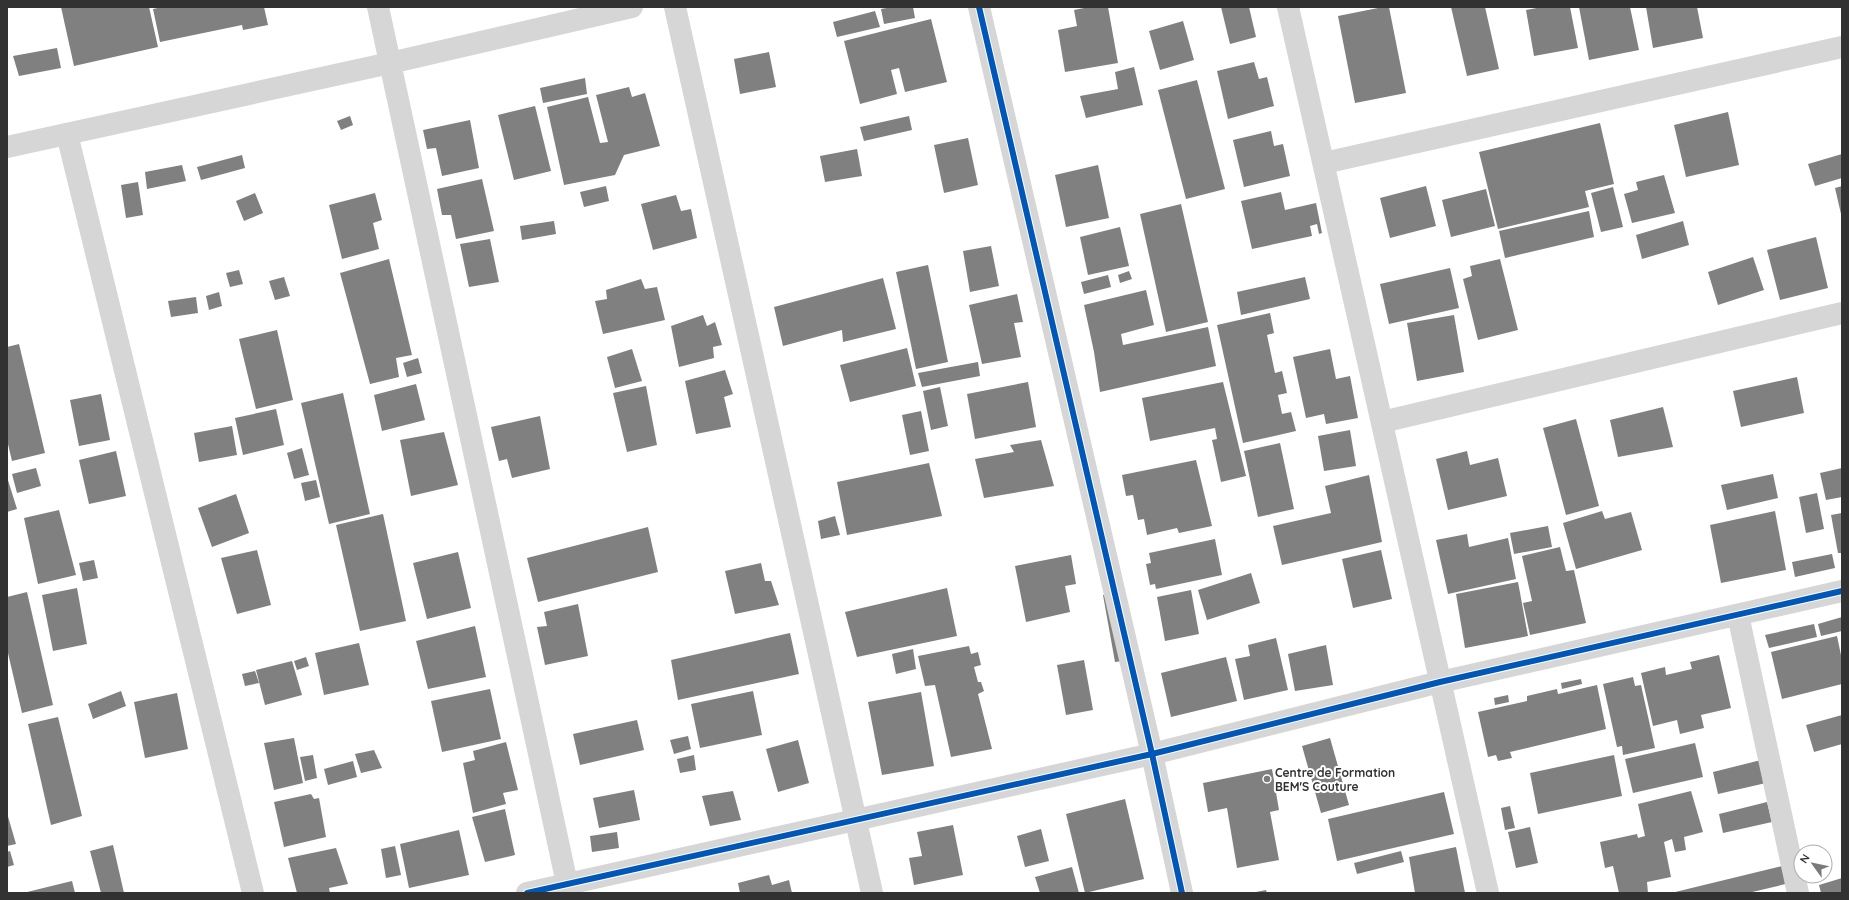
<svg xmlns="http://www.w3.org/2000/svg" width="1849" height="900" viewBox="0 0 1849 900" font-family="Quicksand,sans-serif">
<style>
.building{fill:#808080}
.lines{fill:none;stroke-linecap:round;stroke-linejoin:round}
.minor{stroke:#d6d6d6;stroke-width:22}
.cycleway-casing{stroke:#fff;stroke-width:8}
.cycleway{stroke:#0057b8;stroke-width:6}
.poi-dot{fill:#7a7a7a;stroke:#fff;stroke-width:1.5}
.labels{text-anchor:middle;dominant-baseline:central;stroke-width:4;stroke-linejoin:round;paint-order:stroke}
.poi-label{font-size:12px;font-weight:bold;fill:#323232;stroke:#fff;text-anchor:start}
</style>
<rect width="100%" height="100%" fill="#fff"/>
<!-- building -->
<g class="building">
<polygon points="61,7 149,7 158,47 74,66"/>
<polygon points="162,7 264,7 268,25 243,30 242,25 160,42 153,9"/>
<polygon points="892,7 913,7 915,18 884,24 881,9"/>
<polygon points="1089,7 1108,7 1118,63 1065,72 1058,30 1077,26 1074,10"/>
<polygon points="1221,7 1249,7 1256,37 1230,44"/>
<polygon points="1383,7 1389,7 1406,93 1355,103 1338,16"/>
<polygon points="1451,7 1485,7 1499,69 1467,76"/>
<polygon points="1542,7 1570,7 1578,48 1534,56 1526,10"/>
<polygon points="1579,7 1630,7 1639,50 1589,60"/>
<polygon points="1646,7 1697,7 1703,38 1653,48"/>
<polygon points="875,11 880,27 837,37 833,22"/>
<polygon points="931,19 947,82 905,92 899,68 891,70 897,94 860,104 844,41"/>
<polygon points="1183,21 1194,60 1160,70 1149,31"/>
<polygon points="57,48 61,68 19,76 13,56"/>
<polygon points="769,52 776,87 740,94 734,59"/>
<polygon points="1254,62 1259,79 1267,77 1274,106 1228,119 1217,71"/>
<polygon points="1134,67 1143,105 1086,118 1080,96 1118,89 1115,72"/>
<polygon points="585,78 587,94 543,103 540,88"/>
<polygon points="1197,80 1225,189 1186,199 1158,90"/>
<polygon points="629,87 632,97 645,93 660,146 624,155 615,175 564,185 547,107 588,97 600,143 608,142 596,95"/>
<polygon points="535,106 551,171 514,180 498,115"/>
<polygon points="1728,112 1739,165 1686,177 1674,125"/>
<polygon points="350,116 353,125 341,130 337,121"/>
<polygon points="909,116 912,130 864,141 860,127"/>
<polygon points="470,120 479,168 442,176 436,148 427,149 423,130"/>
<polygon points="1600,123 1614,184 1585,191 1589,207 1498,229 1479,152"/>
<polygon points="1271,131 1274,146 1283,144 1290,176 1244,187 1233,140"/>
<polygon points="968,138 978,185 944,193 934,145"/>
<polygon points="857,149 862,176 825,182 820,156"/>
<polygon points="1842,154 1842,178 1815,186 1808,164"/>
<polygon points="242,155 245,168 201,180 197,167"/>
<polygon points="182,165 186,181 147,189 145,172"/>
<polygon points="1098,165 1109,218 1066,227 1055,175"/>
<polygon points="1664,175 1675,213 1632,223 1624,194 1638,190 1636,182"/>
<polygon points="482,179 494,231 456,239 451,215 442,215 437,189"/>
<polygon points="138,182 143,215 126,218 121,185"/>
<polygon points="606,186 609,201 584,207 580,192"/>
<polygon points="1426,186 1436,226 1390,238 1380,198"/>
<polygon points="1842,186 1842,214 1841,214 1835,188"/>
<polygon points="1613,187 1623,227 1601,232 1591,193"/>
<polygon points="1486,189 1495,226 1451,237 1442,200"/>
<polygon points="1281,192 1285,210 1316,203 1322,233 1319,234 1317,224 1310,226 1312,236 1252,249 1241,201"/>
<polygon points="255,193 263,213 244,221 236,201"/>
<polygon points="375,193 382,220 373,223 379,249 342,259 329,205"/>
<polygon points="676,195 681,211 691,209 697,238 653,250 641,204"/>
<polygon points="1181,204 1208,322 1166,332 1140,214"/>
<polygon points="1589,211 1594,237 1505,258 1499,231"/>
<polygon points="554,221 556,234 522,240 520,226"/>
<polygon points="1683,221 1689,245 1642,259 1636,235"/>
<polygon points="1120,227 1129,266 1088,275 1080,237"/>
<polygon points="1816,237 1828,288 1780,300 1767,250"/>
<polygon points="490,239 499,282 469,287 460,244"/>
<polygon points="991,246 999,286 970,292 963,251"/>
<polygon points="1753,257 1764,290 1718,305 1708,272"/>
<polygon points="389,259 412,355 396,358 399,377 370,384 340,273"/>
<polygon points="1500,259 1518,330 1478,340 1463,279 1472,276 1470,266"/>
<polygon points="928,265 948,362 916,369 896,272"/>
<polygon points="1450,268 1459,308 1389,324 1380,284"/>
<polygon points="239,270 243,284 230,287 226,273"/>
<polygon points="1129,271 1132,279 1120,283 1118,275"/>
<polygon points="1108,275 1111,287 1084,294 1081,282"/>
<polygon points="284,277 290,296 275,300 269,281"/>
<polygon points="1305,277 1310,299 1241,315 1237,292"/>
<polygon points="883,278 896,329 843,342 842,330 783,346 774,307"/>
<polygon points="641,279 645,289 657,287 665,320 603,334 595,301 607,299 606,290"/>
<polygon points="1146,290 1154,325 1121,334 1123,345 1208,327 1216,366 1100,392 1094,352 1084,305"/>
<polygon points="219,292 222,306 209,310 206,296"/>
<polygon points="1017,294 1023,322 1014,323 1021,357 982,364 969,305"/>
<polygon points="196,297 198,313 171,317 168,301"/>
<polygon points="1270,313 1274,333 1267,335 1275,373 1282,371 1287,393 1278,395 1282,414 1291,412 1296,431 1243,443 1217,325"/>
<polygon points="703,315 707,326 715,322 722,345 713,347 714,358 679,367 671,326"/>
<polygon points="1454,315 1464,372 1417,381 1407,323"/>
<polygon points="277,330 293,400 256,409 239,339"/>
<polygon points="19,344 45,453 12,461 7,440 7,347"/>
<polygon points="907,348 916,386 850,402 840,365"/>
<polygon points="632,349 642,381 615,388 607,357"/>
<polygon points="1330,349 1336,379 1350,376 1358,418 1326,424 1324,414 1306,418 1293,357"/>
<polygon points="418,358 422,373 407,377 403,363"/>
<polygon points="978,362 980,376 922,387 918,373"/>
<polygon points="725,370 733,394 724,397 731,427 696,434 685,381"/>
<polygon points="1797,377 1804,413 1741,427 1733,391"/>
<polygon points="1028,382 1036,427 975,439 967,394"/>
<polygon points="1223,382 1246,476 1221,482 1212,440 1217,439 1215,428 1150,441 1142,398"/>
<polygon points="416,384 425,420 382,431 374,395"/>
<polygon points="646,386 657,445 627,452 613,393"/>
<polygon points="940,387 948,426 931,430 923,391"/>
<polygon points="343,393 370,514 329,524 301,403"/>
<polygon points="101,394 110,440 79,446 70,400"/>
<polygon points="1663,407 1673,447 1618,457 1610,420"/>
<polygon points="276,409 284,445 243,455 235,418"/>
<polygon points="921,411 929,451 910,455 902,415"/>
<polygon points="540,416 550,469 512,478 507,459 499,461 491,427"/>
<polygon points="1576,419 1599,506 1566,515 1543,428"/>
<polygon points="232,426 237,455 199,462 194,433"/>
<polygon points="1350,430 1356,466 1324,471 1318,436"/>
<polygon points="444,432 458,485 411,496 400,440"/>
<polygon points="1041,440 1054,486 984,498 975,459 1014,452 1010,445"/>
<polygon points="1280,443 1294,509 1258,517 1244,451"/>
<polygon points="302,448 309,475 294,479 287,453"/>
<polygon points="116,451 126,496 89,504 79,460"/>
<polygon points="1467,451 1470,465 1498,458 1507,496 1448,510 1436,459"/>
<polygon points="1196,460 1212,526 1179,533 1177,528 1147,535 1144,519 1138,520 1133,495 1126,496 1122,475"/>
<polygon points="929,463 942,516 847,535 837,482"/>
<polygon points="36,468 41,486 17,493 12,474"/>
<polygon points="1842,468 1842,497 1826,500 1820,473"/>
<polygon points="1773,474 1778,498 1727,510 1721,485"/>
<polygon points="1369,475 1382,542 1282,565 1273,526 1331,513 1325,486"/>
<polygon points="7,477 17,509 7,512"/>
<polygon points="316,480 320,497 305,501 301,483"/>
<polygon points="1817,493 1824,529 1806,533 1799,497"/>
<polygon points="236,494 249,533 212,547 198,508"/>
<polygon points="59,510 76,575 38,584 24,518"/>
<polygon points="1602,511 1605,519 1631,512 1642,550 1576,569 1563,523"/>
<polygon points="1775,511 1786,570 1721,583 1710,525"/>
<polygon points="1842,513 1842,553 1838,553 1831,515"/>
<polygon points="383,514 406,621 360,631 336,525"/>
<polygon points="835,516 840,535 821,539 818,521"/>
<polygon points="1548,526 1552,547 1514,554 1510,533"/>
<polygon points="648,527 658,572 538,602 527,558"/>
<polygon points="1467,534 1469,547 1508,538 1516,579 1448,594 1436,540"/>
<polygon points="1215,539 1222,575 1156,589 1155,584 1150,585 1146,564 1151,563 1149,553"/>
<polygon points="1560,547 1566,571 1574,570 1586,623 1530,635 1523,603 1532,601 1522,556"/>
<polygon points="257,550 271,605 237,614 221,558"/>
<polygon points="1381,550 1392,599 1353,608 1342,559"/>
<polygon points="458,552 471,608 427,619 413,563"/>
<polygon points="1832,554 1835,568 1795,577 1792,562"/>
<polygon points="1071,555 1076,584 1065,586 1070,612 1026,622 1015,566"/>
<polygon points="94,560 98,578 83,581 79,563"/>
<polygon points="761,563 765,581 771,581 779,605 735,614 725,571"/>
<polygon points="1251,573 1260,603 1207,620 1198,590"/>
<polygon points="1518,582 1528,636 1465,648 1456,594"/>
<polygon points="77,588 87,644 53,651 42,595"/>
<polygon points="947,588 957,636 857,657 845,612"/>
<polygon points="1191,590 1199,634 1165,641 1157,597"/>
<polygon points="27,592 53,705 22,713 7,649 7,597"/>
<polygon points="1111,594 1123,661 1115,662 1103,595"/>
<polygon points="578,604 588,656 545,665 537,627 547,626 544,612"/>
<polygon points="1842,617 1842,631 1821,636 1818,624"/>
<polygon points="1814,624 1817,637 1769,648 1765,635"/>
<polygon points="475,626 486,677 428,689 416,641"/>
<polygon points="790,633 799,674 678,700 671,660"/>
<polygon points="1837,636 1842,660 1842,684 1782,699 1771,652"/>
<polygon points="1276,638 1288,690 1244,700 1235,659 1250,656 1248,645"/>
<polygon points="359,643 369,685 324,695 315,653"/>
<polygon points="1326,645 1333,685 1295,691 1288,654"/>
<polygon points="969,646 971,654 978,652 981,665 974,667 978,682 981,682 984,691 978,694 992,749 951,757 935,685 925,686 918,656"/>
<polygon points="913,649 916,669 896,674 892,654"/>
<polygon points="1719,655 1731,708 1701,715 1704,728 1680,734 1677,720 1653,726 1641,673 1665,667 1666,675 1692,669 1690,662"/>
<polygon points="306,657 309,666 297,670 294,661"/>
<polygon points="1226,657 1237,701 1171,717 1161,673"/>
<polygon points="1084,660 1093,710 1066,715 1057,665"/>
<polygon points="292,661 302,695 265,705 256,670"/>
<polygon points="255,671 259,683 245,686 242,674"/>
<polygon points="1633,677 1635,686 1641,685 1655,748 1623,755 1622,746 1617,747 1603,684"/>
<polygon points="1581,679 1582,684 1562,689 1561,683"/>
<polygon points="1597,685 1606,729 1510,752 1512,758 1498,761 1496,755 1488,757 1478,712 1527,701 1527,696 1557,689 1558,694"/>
<polygon points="490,689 501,739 442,752 431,701"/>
<polygon points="121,691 126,706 93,719 88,704"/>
<polygon points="753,691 762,735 700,748 691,704"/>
<polygon points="921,692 934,766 882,775 868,702"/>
<polygon points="177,693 188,749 145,758 134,702"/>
<polygon points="1508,695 1509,702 1495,705 1494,698"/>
<polygon points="1842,715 1842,744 1814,752 1806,725"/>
<polygon points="58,717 82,816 51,825 28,724"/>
<polygon points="637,720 644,750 580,765 573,734"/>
<polygon points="688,736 691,749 674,754 670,740"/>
<polygon points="294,738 303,783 274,790 264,743"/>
<polygon points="1330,738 1349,805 1321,813 1302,746"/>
<polygon points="798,740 809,783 778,792 766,749"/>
<polygon points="506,742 518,790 503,793 506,804 473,813 463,763 475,760 473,751"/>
<polygon points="1695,743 1703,777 1633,793 1625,759"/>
<polygon points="374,750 382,768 361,773 355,754"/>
<polygon points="313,755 317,778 305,781 300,757"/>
<polygon points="694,755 696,770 680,773 677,759"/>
<polygon points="1614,755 1622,796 1538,814 1530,773"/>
<polygon points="1761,760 1766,783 1718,794 1713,772"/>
<polygon points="353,761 357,777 328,785 324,769"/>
<polygon points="1272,769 1279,810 1270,812 1279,860 1237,868 1227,808 1208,812 1203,783"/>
<polygon points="634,790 640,820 599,828 593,798"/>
<polygon points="733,791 741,820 710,826 702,796"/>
<polygon points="1691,791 1703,832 1684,837 1686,850 1675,852 1672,839 1664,842 1671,877 1647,882 1648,893 1619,893 1613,866 1605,868 1600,842 1637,834 1638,838 1645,836 1638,804"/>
<polygon points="1444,792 1454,834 1337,861 1328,819"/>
<polygon points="311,794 314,799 319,798 326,837 284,847 274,802"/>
<polygon points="1125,799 1144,879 1085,893 1066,814"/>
<polygon points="1767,802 1772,822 1723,833 1719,814"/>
<polygon points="1510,806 1515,828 1505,830 1501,808"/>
<polygon points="505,809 515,855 485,862 472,817"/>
<polygon points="7,813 16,844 7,846"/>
<polygon points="953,825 963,875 914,885 909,858 922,856 917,832"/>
<polygon points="1530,827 1538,863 1516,868 1508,832"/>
<polygon points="1041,829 1049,861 1025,867 1017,836"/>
<polygon points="459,830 469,875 409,888 400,844"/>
<polygon points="617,832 619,848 592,852 590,836"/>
<polygon points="113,845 124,893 101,893 90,851"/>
<polygon points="395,846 401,875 386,878 381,849"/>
<polygon points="1456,847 1465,893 1415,893 1409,857"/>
<polygon points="336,848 348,884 329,888 330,893 297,893 288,858"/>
<polygon points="10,851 14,865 7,867 7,852"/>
<polygon points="1401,851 1404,862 1357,874 1354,863"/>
<polygon points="1786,865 1790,883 1748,893 1671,893"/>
<polygon points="1072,867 1079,893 1040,893 1035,877"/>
<polygon points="769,875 772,885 789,880 792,893 740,893 738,883"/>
<polygon points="1842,878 1842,893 1821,893 1819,885"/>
<polygon points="72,881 75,893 27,893 27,892"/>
<polygon points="1266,890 1267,893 1256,893 1256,892"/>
</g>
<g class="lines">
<!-- minor -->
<g class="minor">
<polyline points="378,7 569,893"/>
<polyline points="675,7 872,893"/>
<polyline points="979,7 1152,754 1182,893"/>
<polyline points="1288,7 1488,893"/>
<polyline points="67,134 253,893"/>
<polyline points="7,147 390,63 632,7"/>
<polyline points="1324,163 1842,47"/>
<polyline points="1382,422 1842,313"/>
<polyline points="1738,615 1798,893"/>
<polyline points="527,893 1152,754 1440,682 1842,591"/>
</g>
<defs>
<g id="cycleway">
<polyline points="979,7 1152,754 1182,893"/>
<polyline points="527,893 1152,754 1440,682 1842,591"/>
</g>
</defs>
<!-- cycleway casing -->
<use href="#cycleway" class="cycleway-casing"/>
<!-- cycleway -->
<use href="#cycleway" class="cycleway"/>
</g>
<!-- markers -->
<circle class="poi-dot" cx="1267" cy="779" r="4"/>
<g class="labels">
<!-- poi labels -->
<g class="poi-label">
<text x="1275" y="772">Centre de Formation<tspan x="1275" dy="14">BEM'S Couture</tspan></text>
</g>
</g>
<!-- border -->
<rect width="1849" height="900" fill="none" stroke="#323232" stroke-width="16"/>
<!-- north arrow -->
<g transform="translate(1813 864) rotate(303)"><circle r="19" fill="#ffffff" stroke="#adadad"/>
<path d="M0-3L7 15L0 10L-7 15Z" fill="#7a7a7a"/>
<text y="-6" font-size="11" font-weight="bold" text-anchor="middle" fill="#323232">N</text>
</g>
</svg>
